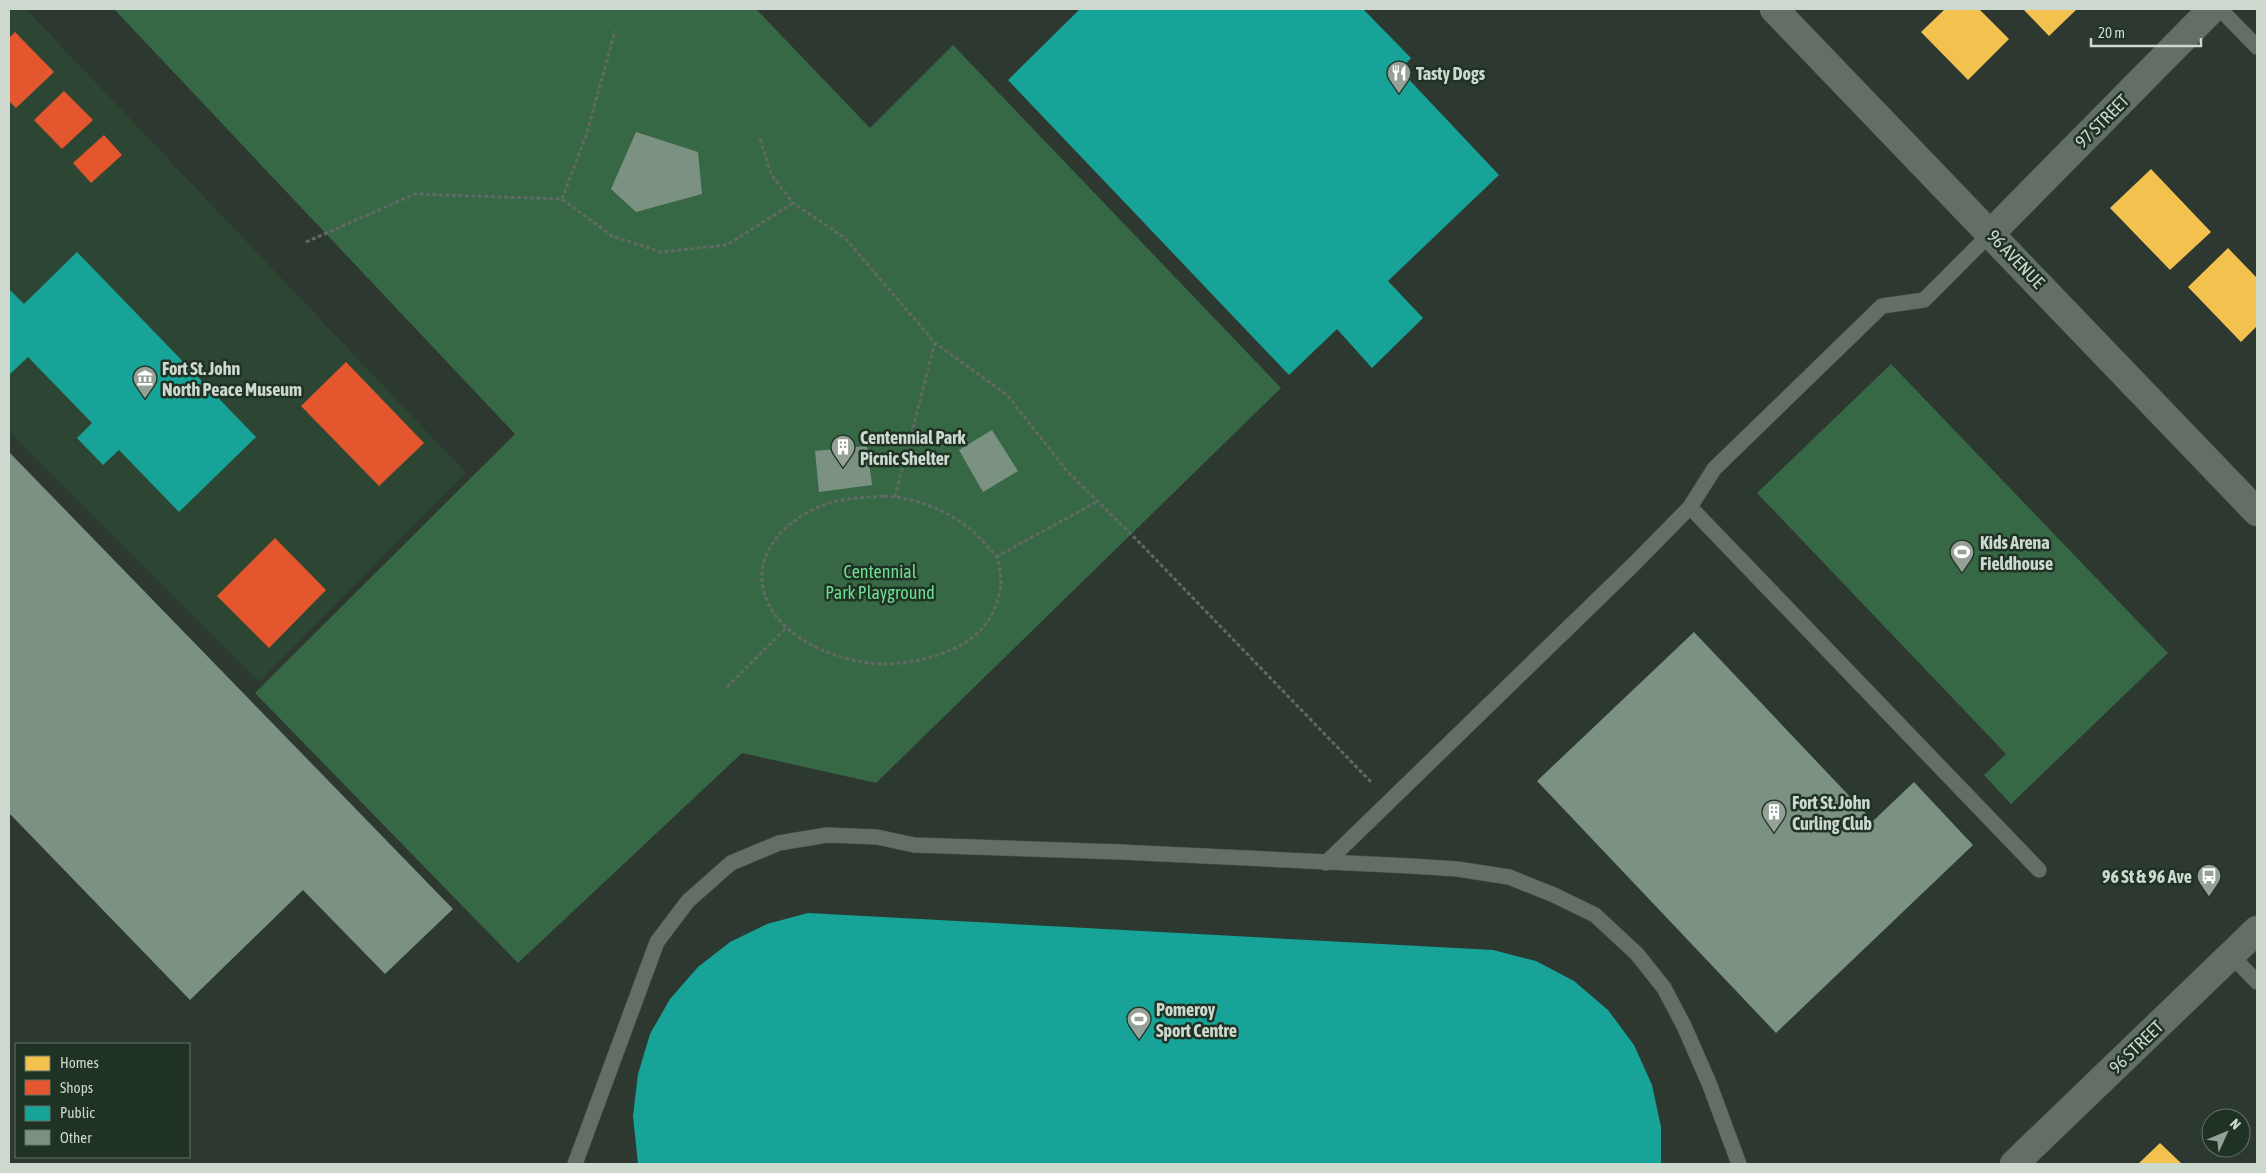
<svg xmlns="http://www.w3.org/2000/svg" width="2266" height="1173" viewBox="0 0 2266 1173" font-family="'Asap Condensed',sans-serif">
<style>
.built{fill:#2d4533}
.green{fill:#376846}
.homes{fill:#f2c14e}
.shops{fill:#e4572e}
.public{fill:#17a398}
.building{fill:#7b9181}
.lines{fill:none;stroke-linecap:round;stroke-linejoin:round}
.service-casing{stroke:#4b544d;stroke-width:16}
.minor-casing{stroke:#4b544d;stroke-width:29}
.tertiary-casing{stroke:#4b544d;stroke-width:29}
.path{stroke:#606962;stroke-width:3;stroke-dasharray:4 2.5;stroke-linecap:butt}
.service{stroke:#636e66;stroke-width:15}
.minor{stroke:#636e66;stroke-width:28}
.tertiary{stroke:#636e66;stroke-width:28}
.labels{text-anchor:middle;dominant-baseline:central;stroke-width:5;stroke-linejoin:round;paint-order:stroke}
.poi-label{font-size:18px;font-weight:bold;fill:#cdd8cf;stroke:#1f3224;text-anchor:start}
.street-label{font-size:18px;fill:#cdd8cf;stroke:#1f3224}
.park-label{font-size:18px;fill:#6dde92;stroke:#1f3224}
</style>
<rect width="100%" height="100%" fill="#2d3830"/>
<!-- built -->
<polygon class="built" points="9,9 26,9 466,473 259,682 9,432"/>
<!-- green -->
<g class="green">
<polygon points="114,9 756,9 870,128 953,45 1281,388 876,783 742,753 518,963 255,693 515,434"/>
<polygon points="1891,364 2168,653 2011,804 1984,775 2006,754 1757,493"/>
</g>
<!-- homes -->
<g class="homes">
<polygon points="1945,9 1979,9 2009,39 1968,80 1921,32"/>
<polygon points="2023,9 2077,9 2049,36"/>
<polygon points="2151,169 2211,232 2170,270 2110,208"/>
<polygon points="2228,248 2257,278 2257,326 2241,342 2188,287"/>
<polygon points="2160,1143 2182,1164 2138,1164"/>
</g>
<!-- shops -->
<g class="shops">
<polygon points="15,32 54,72 16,108 9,101 9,38"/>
<polygon points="64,91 93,120 62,149 34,120"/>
<polygon points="104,135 122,155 91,183 73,163"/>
<polygon points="346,362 424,443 379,486 301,406"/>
<polygon points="275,538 326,590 269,648 217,596"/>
</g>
<!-- public -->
<g class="public">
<polygon points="1080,9 1363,9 1411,58 1400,70 1499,175 1388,281 1423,318 1372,368 1337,329 1289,375 1008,80"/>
<polygon points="77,252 256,437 179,512 119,450 103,465 77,438 92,423 28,357 9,375 9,292 11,291 24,304"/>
<polygon points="808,913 1493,950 1536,961 1574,981 1608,1010 1634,1045 1652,1085 1661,1127 1661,1164 638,1164 633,1116 638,1074 650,1034 670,999 698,967 730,942 767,924"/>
</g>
<!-- building -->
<g class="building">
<polygon points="636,132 698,152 702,194 636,212 611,189"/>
<polygon points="992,430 1018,471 983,492 959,450"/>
<polygon points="867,446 872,485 819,492 815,451"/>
<polygon points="9,452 453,909 385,974 303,890 190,1000 9,813"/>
<polygon points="1694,632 1873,821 1914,782 1973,845 1776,1033 1537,781"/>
</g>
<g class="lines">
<defs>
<g id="service">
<polyline points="2220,9 2257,47"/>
<polyline points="1690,507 2039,870"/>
<polyline points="1326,863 1635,563 1690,507 1714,469 1882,306 1924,300 1991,233"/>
<polyline points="2231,955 2257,982"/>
<polyline points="575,1164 657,942 688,901 731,863 779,843 827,835 877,837 914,845 1121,852 1411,866 1457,869 1509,877 1554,895 1595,915 1637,954 1664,988 1684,1026 1709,1083 1739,1164"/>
</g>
<g id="minor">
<polyline points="1774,9 2257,512"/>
<polyline points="1991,233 2212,9"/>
</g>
<polyline id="tertiary" points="2014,1164 2257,930"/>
</defs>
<!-- service casing -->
<use href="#service" class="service-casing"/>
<!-- minor casing -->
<use href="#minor" class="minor-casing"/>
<!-- tertiary casing -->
<use href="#tertiary" class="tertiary-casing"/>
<!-- path -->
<g class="path">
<polyline points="760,139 771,174 793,203 845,238 935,343 1007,395 1067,471 1134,537 1372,783"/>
<polyline points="562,199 587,133 615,31"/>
<polyline points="306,242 415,194 562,199 612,236 661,252 727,245 793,203"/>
<path d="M884 496C923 498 962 516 987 546 990 550 995 554 997 558 1002 572 1002 589 997 602 983 647 932 661 889 664 867 665 840 658 820 649 747 616 740 546 814 509 836 498 860 498 884 496Z"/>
<polyline points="895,497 935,343"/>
<polyline points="996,557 1098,501"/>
<polyline points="727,687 786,628"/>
</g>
<!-- service -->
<use href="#service" class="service"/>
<!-- minor -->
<use href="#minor" class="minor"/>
<!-- tertiary -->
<use href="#tertiary" class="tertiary"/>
</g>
<!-- icons -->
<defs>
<symbol id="restaurant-pin" viewBox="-11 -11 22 30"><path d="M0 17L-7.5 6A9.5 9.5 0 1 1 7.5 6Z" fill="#95a097" stroke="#1f3224"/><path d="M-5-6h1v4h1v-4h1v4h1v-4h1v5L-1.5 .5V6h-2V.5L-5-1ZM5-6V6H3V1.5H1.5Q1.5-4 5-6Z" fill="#fff"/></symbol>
<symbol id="museum-pin" viewBox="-11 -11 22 30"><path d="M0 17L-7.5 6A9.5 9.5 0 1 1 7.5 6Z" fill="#95a097" stroke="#1f3224"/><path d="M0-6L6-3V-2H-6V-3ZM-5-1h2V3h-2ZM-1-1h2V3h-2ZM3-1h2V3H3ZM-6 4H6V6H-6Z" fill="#fff"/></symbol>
<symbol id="building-pin" viewBox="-11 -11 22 30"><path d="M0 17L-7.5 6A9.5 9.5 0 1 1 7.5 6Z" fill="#95a097" stroke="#1f3224"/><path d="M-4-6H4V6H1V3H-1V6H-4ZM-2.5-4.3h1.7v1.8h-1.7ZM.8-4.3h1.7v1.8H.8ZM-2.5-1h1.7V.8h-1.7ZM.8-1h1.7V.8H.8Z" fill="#fff"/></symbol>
<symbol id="stadium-pin" viewBox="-11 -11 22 30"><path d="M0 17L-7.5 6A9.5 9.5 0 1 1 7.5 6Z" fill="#95a097" stroke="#1f3224"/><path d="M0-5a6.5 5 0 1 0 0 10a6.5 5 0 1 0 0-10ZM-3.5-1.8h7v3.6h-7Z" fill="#fff"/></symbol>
<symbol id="bus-pin" viewBox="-11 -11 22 30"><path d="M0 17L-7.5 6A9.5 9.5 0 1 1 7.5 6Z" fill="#95a097" stroke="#1f3224"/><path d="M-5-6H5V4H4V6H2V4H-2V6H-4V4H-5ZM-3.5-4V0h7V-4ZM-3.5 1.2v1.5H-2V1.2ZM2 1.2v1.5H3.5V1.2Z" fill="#fff"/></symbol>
</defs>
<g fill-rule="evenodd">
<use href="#restaurant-pin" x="1385" y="59" width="28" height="38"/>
<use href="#museum-pin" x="131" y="364" width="28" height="38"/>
<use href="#building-pin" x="829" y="433" width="28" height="38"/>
<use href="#stadium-pin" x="1948" y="538" width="28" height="38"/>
<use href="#building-pin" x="1760" y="798" width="28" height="38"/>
<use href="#bus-pin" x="2195" y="862" width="28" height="38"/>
<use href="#stadium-pin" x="1125" y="1005" width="28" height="38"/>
</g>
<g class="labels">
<!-- poi labels -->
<g class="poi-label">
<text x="1416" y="73">Tasty Dogs</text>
<text x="162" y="368">Fort St. John<tspan x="162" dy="21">North Peace Museum</tspan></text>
<text x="860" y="437">Centennial Park<tspan x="860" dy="21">Picnic Shelter</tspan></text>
<text x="1980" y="542">Kids Arena<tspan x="1980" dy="21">Fieldhouse</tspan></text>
<text x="1792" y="802">Fort St. John<tspan x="1792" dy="21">Curling Club</tspan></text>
<text x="2192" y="876" text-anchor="end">96 St &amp; 96 Ave</text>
<text x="1156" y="1009">Pomeroy<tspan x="1156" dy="21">Sport Centre</tspan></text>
</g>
<!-- street labels -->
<g class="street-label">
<text transform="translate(2102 121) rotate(-45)">97 STREET</text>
<text transform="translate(2016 259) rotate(46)">96 AVENUE</text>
<text transform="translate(2136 1047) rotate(-44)">96 STREET</text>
</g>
<!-- park labels -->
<g class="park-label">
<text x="880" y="571">Centennial<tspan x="880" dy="21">Park Playground</tspan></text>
</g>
</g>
<!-- border -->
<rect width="2266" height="1173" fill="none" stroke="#cdd8cf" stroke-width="20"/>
<!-- legend -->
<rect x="15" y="1043" width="175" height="115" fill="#1f3224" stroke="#657468"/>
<rect x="25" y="1056" width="25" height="15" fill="#f2c14e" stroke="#657468"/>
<text x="60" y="1068" font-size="15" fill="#cdd8cf">Homes</text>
<rect x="25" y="1080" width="25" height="15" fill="#e4572e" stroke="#657468"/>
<text x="60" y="1093" font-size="15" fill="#cdd8cf">Shops</text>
<rect x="25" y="1106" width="25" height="15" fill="#17a398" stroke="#657468"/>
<text x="60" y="1118" font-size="15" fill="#cdd8cf">Public</text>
<rect x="25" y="1130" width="25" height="15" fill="#7b9181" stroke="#657468"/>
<text x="60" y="1143" font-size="15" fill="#cdd8cf">Other</text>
<!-- north arrow -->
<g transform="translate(2226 1133) rotate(46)"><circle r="24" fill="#1f3224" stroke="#657468"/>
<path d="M0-4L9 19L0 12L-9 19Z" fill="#95a097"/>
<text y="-8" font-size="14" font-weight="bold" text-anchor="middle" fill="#cdd8cf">N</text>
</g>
<!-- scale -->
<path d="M2091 38v8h110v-8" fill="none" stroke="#cdd8cf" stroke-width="2.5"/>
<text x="2098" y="38" font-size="15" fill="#cdd8cf" stroke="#1f3224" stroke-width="4" paint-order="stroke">20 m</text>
</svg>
